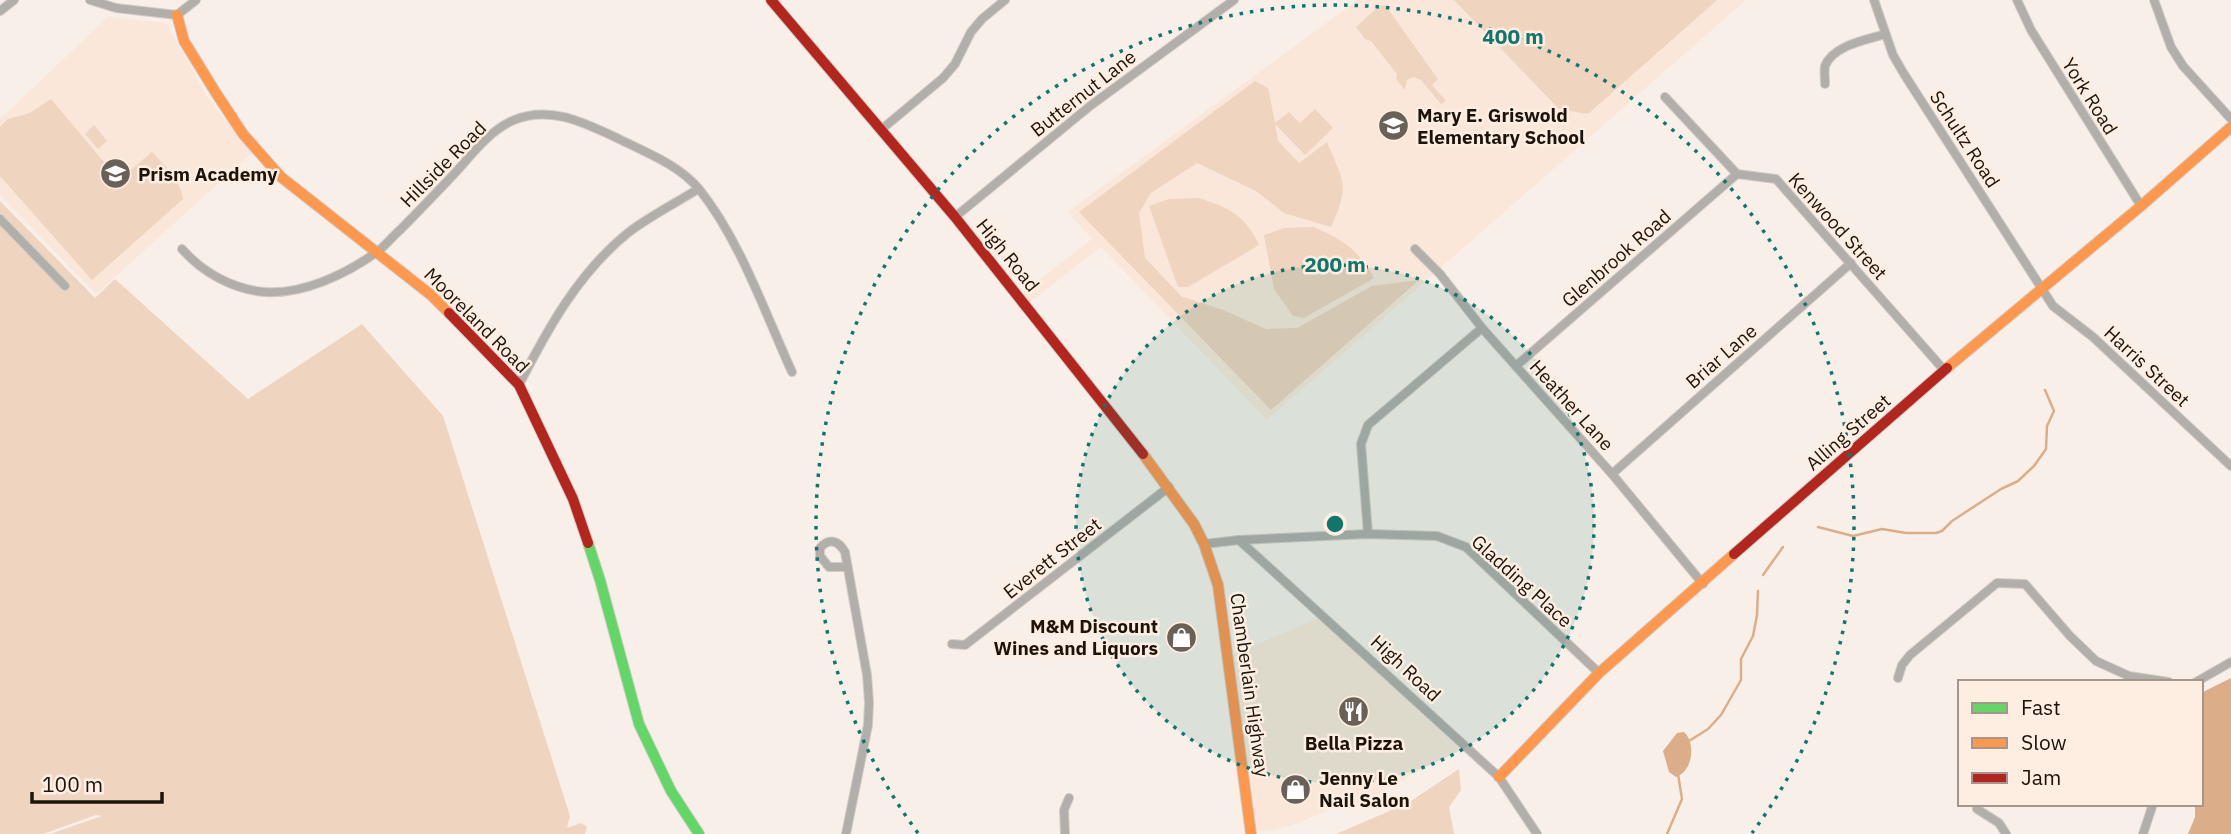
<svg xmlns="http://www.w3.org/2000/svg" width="2231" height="834" viewBox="0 0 2231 834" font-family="'IBM Plex Sans',sans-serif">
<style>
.built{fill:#fae7d9}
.green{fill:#efd4bf}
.water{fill:#dbae89}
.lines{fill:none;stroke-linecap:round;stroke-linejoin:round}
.stream{stroke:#dbae89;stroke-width:2.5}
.street-casing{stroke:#d3ccc6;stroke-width:10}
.fast-casing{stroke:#d3ccc6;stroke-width:12}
.slow-casing{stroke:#d3ccc6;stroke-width:12}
.jam-casing{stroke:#d3ccc6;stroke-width:12}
.street{stroke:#b2aea9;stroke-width:8}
.fast{stroke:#63d668;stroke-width:10}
.slow{stroke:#ff974d;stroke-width:10}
.jam{stroke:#b3261e;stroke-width:10}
.ring{fill:none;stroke:#0f766e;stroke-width:3.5;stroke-dasharray:3.5 7}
.labels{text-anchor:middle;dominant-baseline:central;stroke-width:5;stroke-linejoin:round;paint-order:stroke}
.street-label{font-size:19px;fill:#1c130b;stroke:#feeee2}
.poi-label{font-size:19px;font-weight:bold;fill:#1c130b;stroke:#feeee2;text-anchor:start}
.centre{fill:#0f766e;stroke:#feeee2;stroke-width:3.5}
.ring-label{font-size:21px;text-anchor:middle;font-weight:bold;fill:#0f766e;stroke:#feeee2;stroke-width:5;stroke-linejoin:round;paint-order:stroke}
</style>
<rect width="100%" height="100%" fill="#f8efe8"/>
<!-- built -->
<g class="built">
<polygon points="1358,0 1746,0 1267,420 1101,247 1030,302 1023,292 1092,239 1068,212"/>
<polygon points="108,17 166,23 208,98 252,153 96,294 0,195 0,119"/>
<polygon points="1318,618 1459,749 1346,811 1341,805 1298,823 1274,830 1256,831 1233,655"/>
</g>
<!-- green -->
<g class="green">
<polygon points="1454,0 1717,0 1588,114 1559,109"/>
<polygon points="1385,5 1438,79 1432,85 1446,101 1441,104 1421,80 1413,77 1407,80 1405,90 1396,79 1397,74 1371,41 1365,39 1356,27 1379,6"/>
<path d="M1255 81 1268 88 1275 123 1289 112 1300 123 1315 109 1333 128 1305 155 1275 124 1278 141 1299 163 1327 142C1344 183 1350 184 1331 227L1284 213 1256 191 1197 163 1151 193 1139 213 1145 258 1181 296 1223 310 1266 329 1297 328 1372 286 1419 280 1271 410 1079 212Z"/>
<path d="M51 99 119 180 152 152C165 166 180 179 183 199L92 280 0 176V127L8 119 30 113Z"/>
<polygon points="94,125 107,141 98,149 85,134"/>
<path d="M1199 198C1229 208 1245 215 1259 245L1188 287H1178L1149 206 1169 199Z"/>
<polygon points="0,201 95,298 115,279 248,399 362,324 443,416 570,816 567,828 581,823 587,827 585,834 50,834 102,816 96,815 43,834 0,834"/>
<path d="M1314 227C1343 240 1358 249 1374 278L1304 318 1293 316 1274 289 1264 235 1284 228Z"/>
<polygon points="1459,769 1461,790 1449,807 1454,834 1336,834 1408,803"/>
</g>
<!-- water -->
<g class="water">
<polygon points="2231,678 2231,834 2188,834 2195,817 2195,804 2201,804 2201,693"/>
<path d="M1684 732C1696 743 1693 771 1676 777L1669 772 1663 751 1677 733Z"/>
</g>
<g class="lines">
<!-- stream -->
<g class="stream">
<polyline points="1818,527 1853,536 1882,529 1906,533 1936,533 1942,531 1952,521 2001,489 2018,481 2034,466 2046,449 2047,426 2054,411 2045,390"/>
<polyline points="1763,575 1783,547"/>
<polyline points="1689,741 1708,729 1721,715 1741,680 1741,659 1753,636 1757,615 1758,591"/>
<polyline points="1667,834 1682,799 1678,774"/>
</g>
<defs>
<g id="street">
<polyline points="90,0 116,8 177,15 196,0"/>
<polyline points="1874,0 1893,55 1904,74 2053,306 2093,337 2231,466"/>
<polyline points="2017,0 2031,30 2141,206"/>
<polyline points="2154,0 2171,47 2183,66 2231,119"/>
<polyline points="0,11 14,0"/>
<path d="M1825 84C1825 79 1824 71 1825 66 1833 45 1867 40 1885 34"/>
<polyline points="1665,97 1737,174 1776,179 1944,370"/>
<polyline points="882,129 943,78 955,64 971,32 982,19 1005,0"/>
<polyline points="955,217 1090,106 1234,0"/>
<polyline points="0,219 65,286"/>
<path d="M182 249C203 273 233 289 264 292 303 295 346 274 377 252 385 246 392 237 400 230 419 211 437 192 455 173 472 154 490 130 514 120 551 105 585 123 619 139 647 153 679 165 699 189 740 240 765 313 792 372"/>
<polyline points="1415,249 1440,274 1482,328 1612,474 1703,584"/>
<polyline points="1516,366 1737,174"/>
<path d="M519 385C548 328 579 272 629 232 650 216 676 203 698 189"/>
<polyline points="1612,474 1851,263"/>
<polyline points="1368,534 1361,444 1368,425 1482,328"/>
<polyline points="1239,540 1499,777 1537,834"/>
<polyline points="1204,544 1239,540 1368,534 1437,536 1466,547 1599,673"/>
<polyline points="952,644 965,645 1169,487"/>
<polyline points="1898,678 1902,665 1910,655 1997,583 2025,584 2070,636 2096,661 2129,676 2169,682"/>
<polyline points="2196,682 2231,662"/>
<polyline points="1977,809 1999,823 2006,834"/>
<path d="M846 834 868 725 869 702 867 675 845 552C838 540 829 538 820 548V556L829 567H847"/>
<polyline points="1065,834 1064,810 1069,798"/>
<polyline points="2143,834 2153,804"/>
</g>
<polyline id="fast" points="588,543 600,580 639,724 671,791 699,834"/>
<g id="slow">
<polyline points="177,15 184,41 216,93 243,134 281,177 431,295 449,313"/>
<polyline points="1947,368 2141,206 2231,127"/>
<polyline points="1143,454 1194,524 1204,544 1218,585 1251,834"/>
<polyline points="1499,777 1599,673 1734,554"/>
</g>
<g id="jam">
<polyline points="771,0 955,217 1143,454"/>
<polyline points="449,313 519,385 573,499 588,543"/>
<polyline points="1734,554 1947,368"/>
</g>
</defs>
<!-- street casing -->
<use href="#street" class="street-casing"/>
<!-- fast casing -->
<use href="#fast" class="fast-casing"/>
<!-- slow casing -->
<use href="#slow" class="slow-casing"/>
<!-- jam casing -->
<use href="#jam" class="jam-casing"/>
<!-- street -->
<use href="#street" class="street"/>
<!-- fast -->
<use href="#fast" class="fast"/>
<!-- slow -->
<use href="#slow" class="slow"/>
<!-- jam -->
<use href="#jam" class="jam"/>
</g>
<!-- distance rings -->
<circle cx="1335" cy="524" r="259" fill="#0f766e" fill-opacity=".12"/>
<g class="ring">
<circle cx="1335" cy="524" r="259"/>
<path d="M918 833A519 519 0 1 1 1752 833"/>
</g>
<!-- icons -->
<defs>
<symbol id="school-disc" viewBox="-11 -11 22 22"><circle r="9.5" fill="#696058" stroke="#feeee2"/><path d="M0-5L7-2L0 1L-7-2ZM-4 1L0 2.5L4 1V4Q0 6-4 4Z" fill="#fff"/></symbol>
<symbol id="shop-disc" viewBox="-11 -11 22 22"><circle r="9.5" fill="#696058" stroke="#feeee2"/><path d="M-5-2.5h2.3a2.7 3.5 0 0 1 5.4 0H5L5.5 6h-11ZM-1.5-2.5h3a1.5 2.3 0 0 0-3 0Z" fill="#fff"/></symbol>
<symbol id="restaurant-disc" viewBox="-11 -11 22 22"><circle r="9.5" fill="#696058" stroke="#feeee2"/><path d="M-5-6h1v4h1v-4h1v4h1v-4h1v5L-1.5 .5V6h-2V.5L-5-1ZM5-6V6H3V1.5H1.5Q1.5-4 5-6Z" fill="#fff"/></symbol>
</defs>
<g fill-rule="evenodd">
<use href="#school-disc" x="1376" y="108" width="35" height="35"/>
<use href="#school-disc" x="98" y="156" width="35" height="35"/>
<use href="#shop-disc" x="1164" y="620" width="35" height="35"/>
<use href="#restaurant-disc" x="1336" y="694" width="35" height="35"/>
<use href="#shop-disc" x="1278" y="772" width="35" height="35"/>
</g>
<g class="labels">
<!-- street labels -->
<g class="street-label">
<text transform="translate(1083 93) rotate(-38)">Butternut Lane</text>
<text transform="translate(2090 96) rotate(58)">York Road</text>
<text transform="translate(1965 139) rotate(57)">Schultz Road</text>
<text transform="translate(443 164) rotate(-45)">Hillside Road</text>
<text transform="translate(1838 226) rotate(48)">Kenwood Street</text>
<text transform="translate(1008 255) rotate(51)">High Road</text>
<text transform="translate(1616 258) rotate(-41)">Glenbrook Road</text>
<text transform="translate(477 320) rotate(45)">Mooreland Road</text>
<text transform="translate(1721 356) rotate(-41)">Briar Lane</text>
<text transform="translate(2147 366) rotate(43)">Harris Street</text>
<text transform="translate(1572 405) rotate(48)">Heather Lane</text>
<text transform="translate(1848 432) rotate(-41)">Alling Street</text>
<text transform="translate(1052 558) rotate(-38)">Everett Street</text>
<text transform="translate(1522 581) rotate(42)">Gladding Place</text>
<text transform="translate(1406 668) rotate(43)">High Road</text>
<text transform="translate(1250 685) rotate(82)">Chamberlain Highway</text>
</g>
<!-- poi labels -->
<g class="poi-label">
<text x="1417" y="115">Mary E. Griswold<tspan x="1417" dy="22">Elementary School</tspan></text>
<text x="138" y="174">Prism Academy</text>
<text x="1158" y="626" text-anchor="end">M&amp;M Discount<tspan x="1158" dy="22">Wines and Liquors</tspan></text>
<text x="1354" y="743" text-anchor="middle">Bella Pizza</text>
<text x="1319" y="778">Jenny Le<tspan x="1319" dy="22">Nail Salon</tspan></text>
</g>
</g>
<circle cx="1335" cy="524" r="10" class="centre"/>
<g class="ring-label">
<text x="1513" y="44">400 m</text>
<text x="1335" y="272">200 m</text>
</g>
<!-- legend -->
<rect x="1958" y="680" width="245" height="126" fill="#feeee2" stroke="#a4968c" stroke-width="2"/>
<rect x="1972" y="703" width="35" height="10" fill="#63d668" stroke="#a4968c" stroke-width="2"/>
<text x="2021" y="715" font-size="21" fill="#1c130b">Fast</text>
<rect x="1972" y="738" width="35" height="10" fill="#ff974d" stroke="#a4968c" stroke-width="2"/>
<text x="2021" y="750" font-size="21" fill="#1c130b">Slow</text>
<rect x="1972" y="773" width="35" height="10" fill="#b3261e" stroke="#a4968c" stroke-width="2"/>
<text x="2021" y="785" font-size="21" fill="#1c130b">Jam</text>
<!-- scale -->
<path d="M32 792v10h130v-10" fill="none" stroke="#1c130b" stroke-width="3.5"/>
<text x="42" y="792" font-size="21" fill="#1c130b" stroke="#feeee2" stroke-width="5" paint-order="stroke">100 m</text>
</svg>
